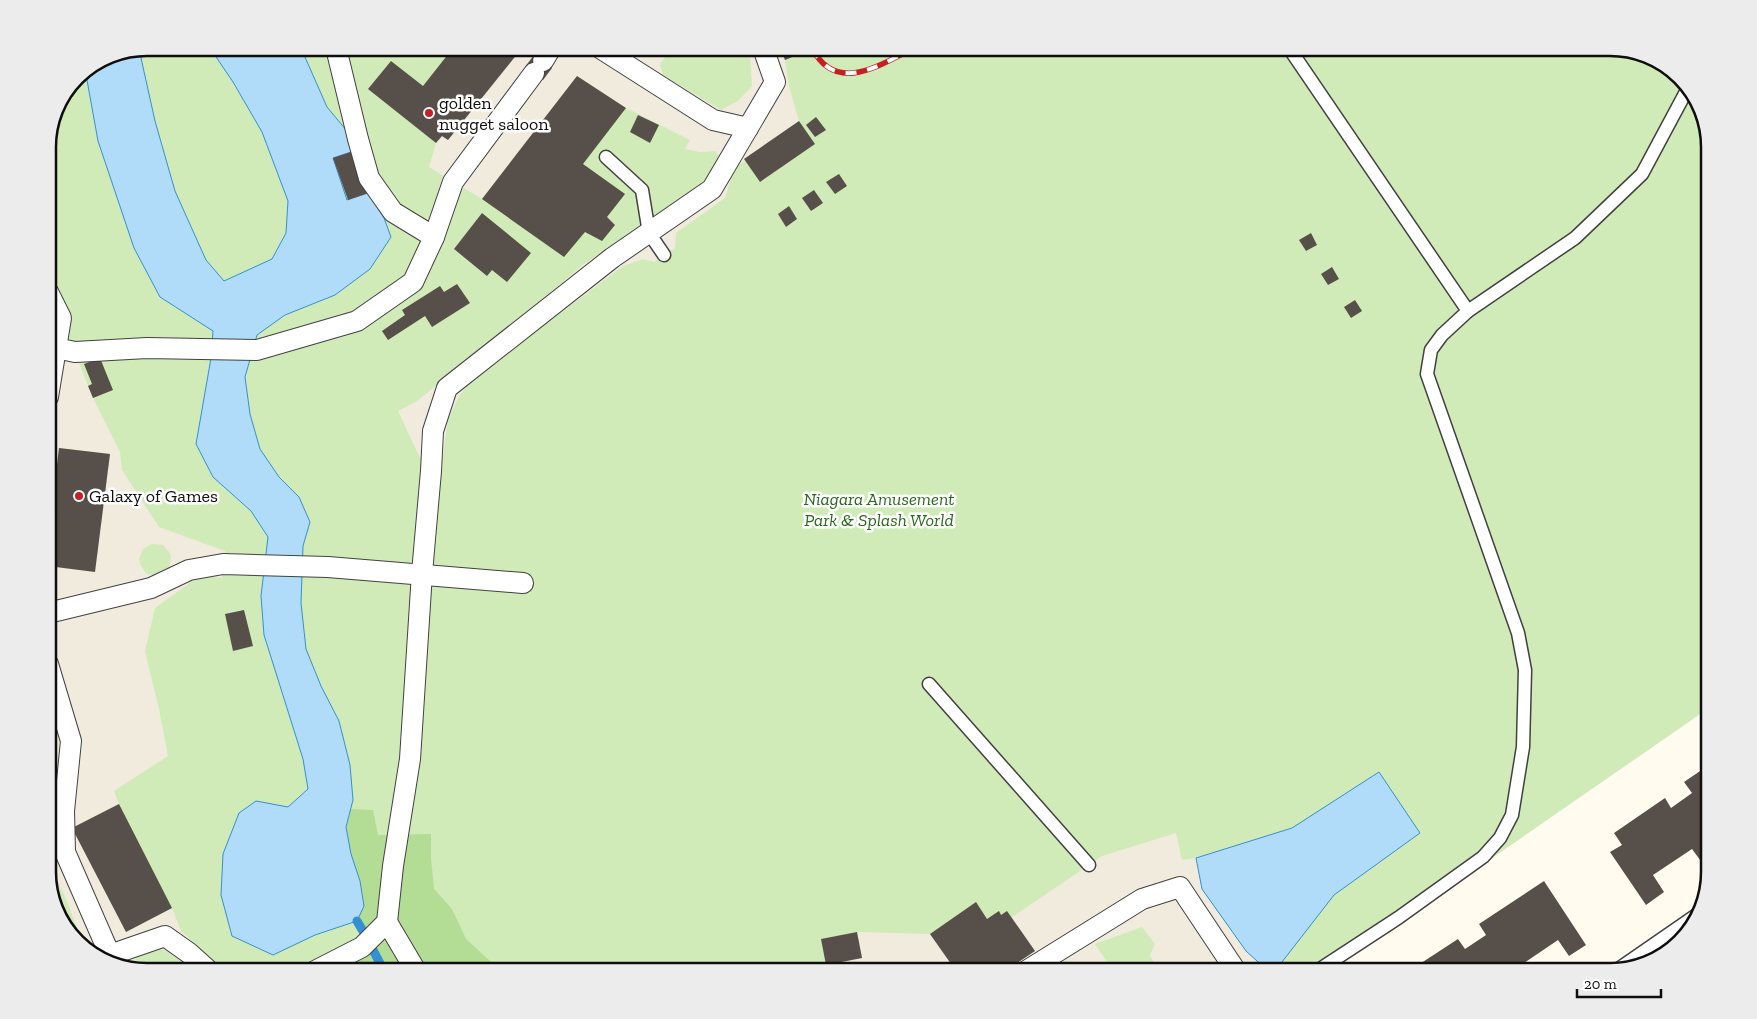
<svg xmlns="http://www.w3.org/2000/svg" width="1757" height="1019" viewBox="0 0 1757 1019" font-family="'Zilla Slab',serif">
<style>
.green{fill:#d0ebb7}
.forest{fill:#b3dd95}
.plaza{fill:#f0ebdd;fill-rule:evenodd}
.water{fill:#b1dcf9;stroke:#358fd3}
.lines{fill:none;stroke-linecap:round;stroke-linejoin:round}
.stream{stroke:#358fd3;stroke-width:9}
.building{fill:#574f4a}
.service-casing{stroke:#414141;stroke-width:15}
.pedestrian-casing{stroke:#414141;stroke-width:22}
.service{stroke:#fff;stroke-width:12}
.pedestrian{stroke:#fff;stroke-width:20}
.rail-casing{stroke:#c51f22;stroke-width:5.5}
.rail{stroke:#fff;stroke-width:4;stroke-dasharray:11;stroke-linecap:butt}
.poi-dot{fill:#c51f22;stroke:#fff;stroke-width:2}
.labels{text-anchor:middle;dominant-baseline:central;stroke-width:5;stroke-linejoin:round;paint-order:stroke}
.poi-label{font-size:18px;fill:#0e0e0e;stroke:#fff;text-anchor:start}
.park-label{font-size:18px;font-style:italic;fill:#29691b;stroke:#fff}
.rim{fill:none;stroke:#0e0e0e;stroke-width:2.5}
</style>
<rect width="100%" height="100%" fill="#fffcef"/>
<!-- green -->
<polygon class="green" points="147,48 1610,48 1660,61 1696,97 1709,141 1709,708 1329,971 147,971 97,958 61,922 48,878 48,141 55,109 77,76 109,55"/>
<!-- forest -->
<polygon class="forest" points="351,809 373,810 378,835 431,834 431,858 434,889 452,909 466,939 501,971 320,971 367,940 357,921 364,906 351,854 346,827"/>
<!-- plaza -->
<g class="plaza">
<path d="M512 48H672L660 64 663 75 721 110 738 101 752 86 750 54 748 48H780L785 60 789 86 799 121 744 159 746 161 734 168 725 198 676 233 675 248 654 262 643 259 623 266 475 377 459 396 448 420 441 469 431 471 419 456 398 411 417 401 527 312 584 264 703 185 721 158 715 151 700 152 685 149 690 140 626 108 577 76 482 199 429 167 436 143 442 136 448 140 518 53ZM534 55 552 68 543 80 525 67Z"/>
<path d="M61 318 93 398 120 452 122 470 159 527 225 551 222 578 201 575 155 608 145 651 159 709 168 756 114 791 119 804 72 828 126 932 172 908 181 931 225 971H199L177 952 158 949 141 951 130 967 97 958 82 943 69 906 48 859V566L95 572 109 454 59 448 48 538V333ZM152 544 163 545 170 553 171 558 169 569 155 576 146 573 140 564 139 559 143 549Z"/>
<polygon points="1176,833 1182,860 1196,858 1202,890 1246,951 1268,971 1158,971 1150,955 1155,944 1142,927 1095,944 1113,971 1005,971 1035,951 1011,918 1102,856"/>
<polygon points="857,932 930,934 956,971 828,971 826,965 862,958"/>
</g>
<!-- water -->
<g class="water">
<polygon points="210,48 301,48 327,107 347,131 354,151 333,158 347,200 368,193 384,218 391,237 370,269 335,295 285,315 257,335 245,377 250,414 260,449 279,477 299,497 310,522 303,546 301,603 306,649 321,686 339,721 350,765 353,800 346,827 351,854 360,881 364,906 357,921 315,935 273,955 232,936 221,895 223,854 239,813 256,801 288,807 308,789 303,759 264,635 261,596 268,537 251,511 213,477 196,444 211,358 213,331 160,297 134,248 98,141 87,80 84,72 109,55 139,49 155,121 175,191 206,260 224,281 272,259 286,233 288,201 262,132 233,82"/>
<polygon points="1379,772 1420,833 1334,895 1275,971 1268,971 1246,951 1202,889 1196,858 1292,828"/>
</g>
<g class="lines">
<!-- stream -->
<g class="stream">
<polyline points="357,921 364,933"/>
<polyline points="373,950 384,971"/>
</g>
</g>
<!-- building -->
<g class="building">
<polygon points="453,48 512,48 518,53 448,140 442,136 436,143 368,89 391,61 423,86"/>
<polygon points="780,48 814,48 785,60"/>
<polygon points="534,55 552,68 543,80 525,67"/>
<polygon points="577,76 626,108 583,164 625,194 607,217 615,225 602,241 585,232 564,257 482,199"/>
<polygon points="638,115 659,125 650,143 630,132"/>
<polygon points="816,117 826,130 815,137 806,125"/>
<polygon points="799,121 815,144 760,182 744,159"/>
<polygon points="354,151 368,193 348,200 333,158"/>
<polygon points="839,174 847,186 835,194 826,182"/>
<polygon points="814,190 823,203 811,211 802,198"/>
<polygon points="789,206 797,219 786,227 778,214"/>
<polygon points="482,213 531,253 507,282 492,270 487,276 454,249"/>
<polygon points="1311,233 1317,245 1306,251 1299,240"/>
<polygon points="1332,267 1339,279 1328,285 1321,274"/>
<polygon points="457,284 470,303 432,327 425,316 388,340 382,331 405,315 402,310 440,286 444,292"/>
<polygon points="1355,300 1362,311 1351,318 1344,307"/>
<polygon points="100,358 113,390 93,398 88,386 92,384 84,364"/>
<polygon points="59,448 110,454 95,572 48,566 48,538"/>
<polygon points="244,610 253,646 233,651 225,614"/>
<polygon points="1709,765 1709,860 1703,864 1692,849 1653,875 1664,892 1646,905 1610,852 1622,845 1614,833 1665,798 1671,808 1692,793 1684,782"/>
<polygon points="119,804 172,908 126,932 72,828"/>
<polygon points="1544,881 1586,945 1569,956 1558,940 1518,967 1521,971 1409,971 1458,939 1465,949 1486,935 1479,924"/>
<polygon points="976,902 987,919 999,911 1001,915 1007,911 1035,951 1005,971 980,971 979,970 956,971 930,934"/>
<polygon points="857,932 862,958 826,965 821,939"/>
</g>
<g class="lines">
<defs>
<g id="service">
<polyline points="1289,48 1468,311"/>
<polyline points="606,157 642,190 649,233 664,255"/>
<polyline points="929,684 1089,865"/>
<polyline points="1617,970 1698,914"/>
<polyline points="1317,971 1398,918 1483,857 1500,838 1512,815 1523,747 1525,670 1518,633 1427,374 1431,350 1442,335 1468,311 1575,238 1642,174 1688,88"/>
</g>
<g id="pedestrian">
<polyline points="336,48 358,139 369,178 393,212 434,237"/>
<polyline points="600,48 713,120 748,128"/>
<polyline points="543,61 551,48"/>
<polyline points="48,292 61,318 48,397"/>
<polyline points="56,348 75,352 147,348 257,350 357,321 413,282 434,237 453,182 534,73"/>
<polyline points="48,613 151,588 189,570 223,564 328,567 523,583"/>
<polyline points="48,664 71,741 64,811 65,852 113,962"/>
<polyline points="387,922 416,971"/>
<polyline points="110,955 165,936 189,953 209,971"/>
<polyline points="315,971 362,947 387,922 393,866 410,759 422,573 431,471 433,431 447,388 612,258 712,189 775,82 763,48"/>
<polyline points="1026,971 1142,899 1180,887 1236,971"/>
</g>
</defs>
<!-- service casing -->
<use href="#service" class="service-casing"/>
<!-- pedestrian casing -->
<use href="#pedestrian" class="pedestrian-casing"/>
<!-- service -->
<use href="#service" class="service"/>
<!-- pedestrian -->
<use href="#pedestrian" class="pedestrian"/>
<defs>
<path id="rail" d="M812 48C836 95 880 65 914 48"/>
</defs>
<!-- rail casing -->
<use href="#rail" class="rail-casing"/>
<!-- rail -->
<use href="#rail" class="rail"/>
</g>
<!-- markers -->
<g class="poi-dot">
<circle cx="429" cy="113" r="5"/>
<circle cx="79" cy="496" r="5"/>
</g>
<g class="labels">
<!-- poi labels -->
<g class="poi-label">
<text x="439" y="103">golden<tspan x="439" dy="21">nugget saloon</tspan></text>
<text x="89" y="496">Galaxy of Games</text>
</g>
<!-- park labels -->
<g class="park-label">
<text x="879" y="499">Niagara Amusement<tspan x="879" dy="21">Park &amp; Splash World</tspan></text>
</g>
</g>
<!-- crop -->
<path d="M0 0H1757V1019H0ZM147 56H1610A91 91 0 0 1 1701 147V872A91 91 0 0 1 1610 963H147A91 91 0 0 1 56 872V147A91 91 0 0 1 147 56Z" fill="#ececec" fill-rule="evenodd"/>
<path class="rim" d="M147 56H1610A91 91 0 0 1 1701 147V872A91 91 0 0 1 1610 963H147A91 91 0 0 1 56 872V147A91 91 0 0 1 147 56Z"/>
<!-- scale -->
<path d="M1577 989v8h84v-8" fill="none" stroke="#0e0e0e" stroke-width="2.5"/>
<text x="1584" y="989" font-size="15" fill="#0e0e0e" stroke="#ffffff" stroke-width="4" paint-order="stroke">20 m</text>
</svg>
